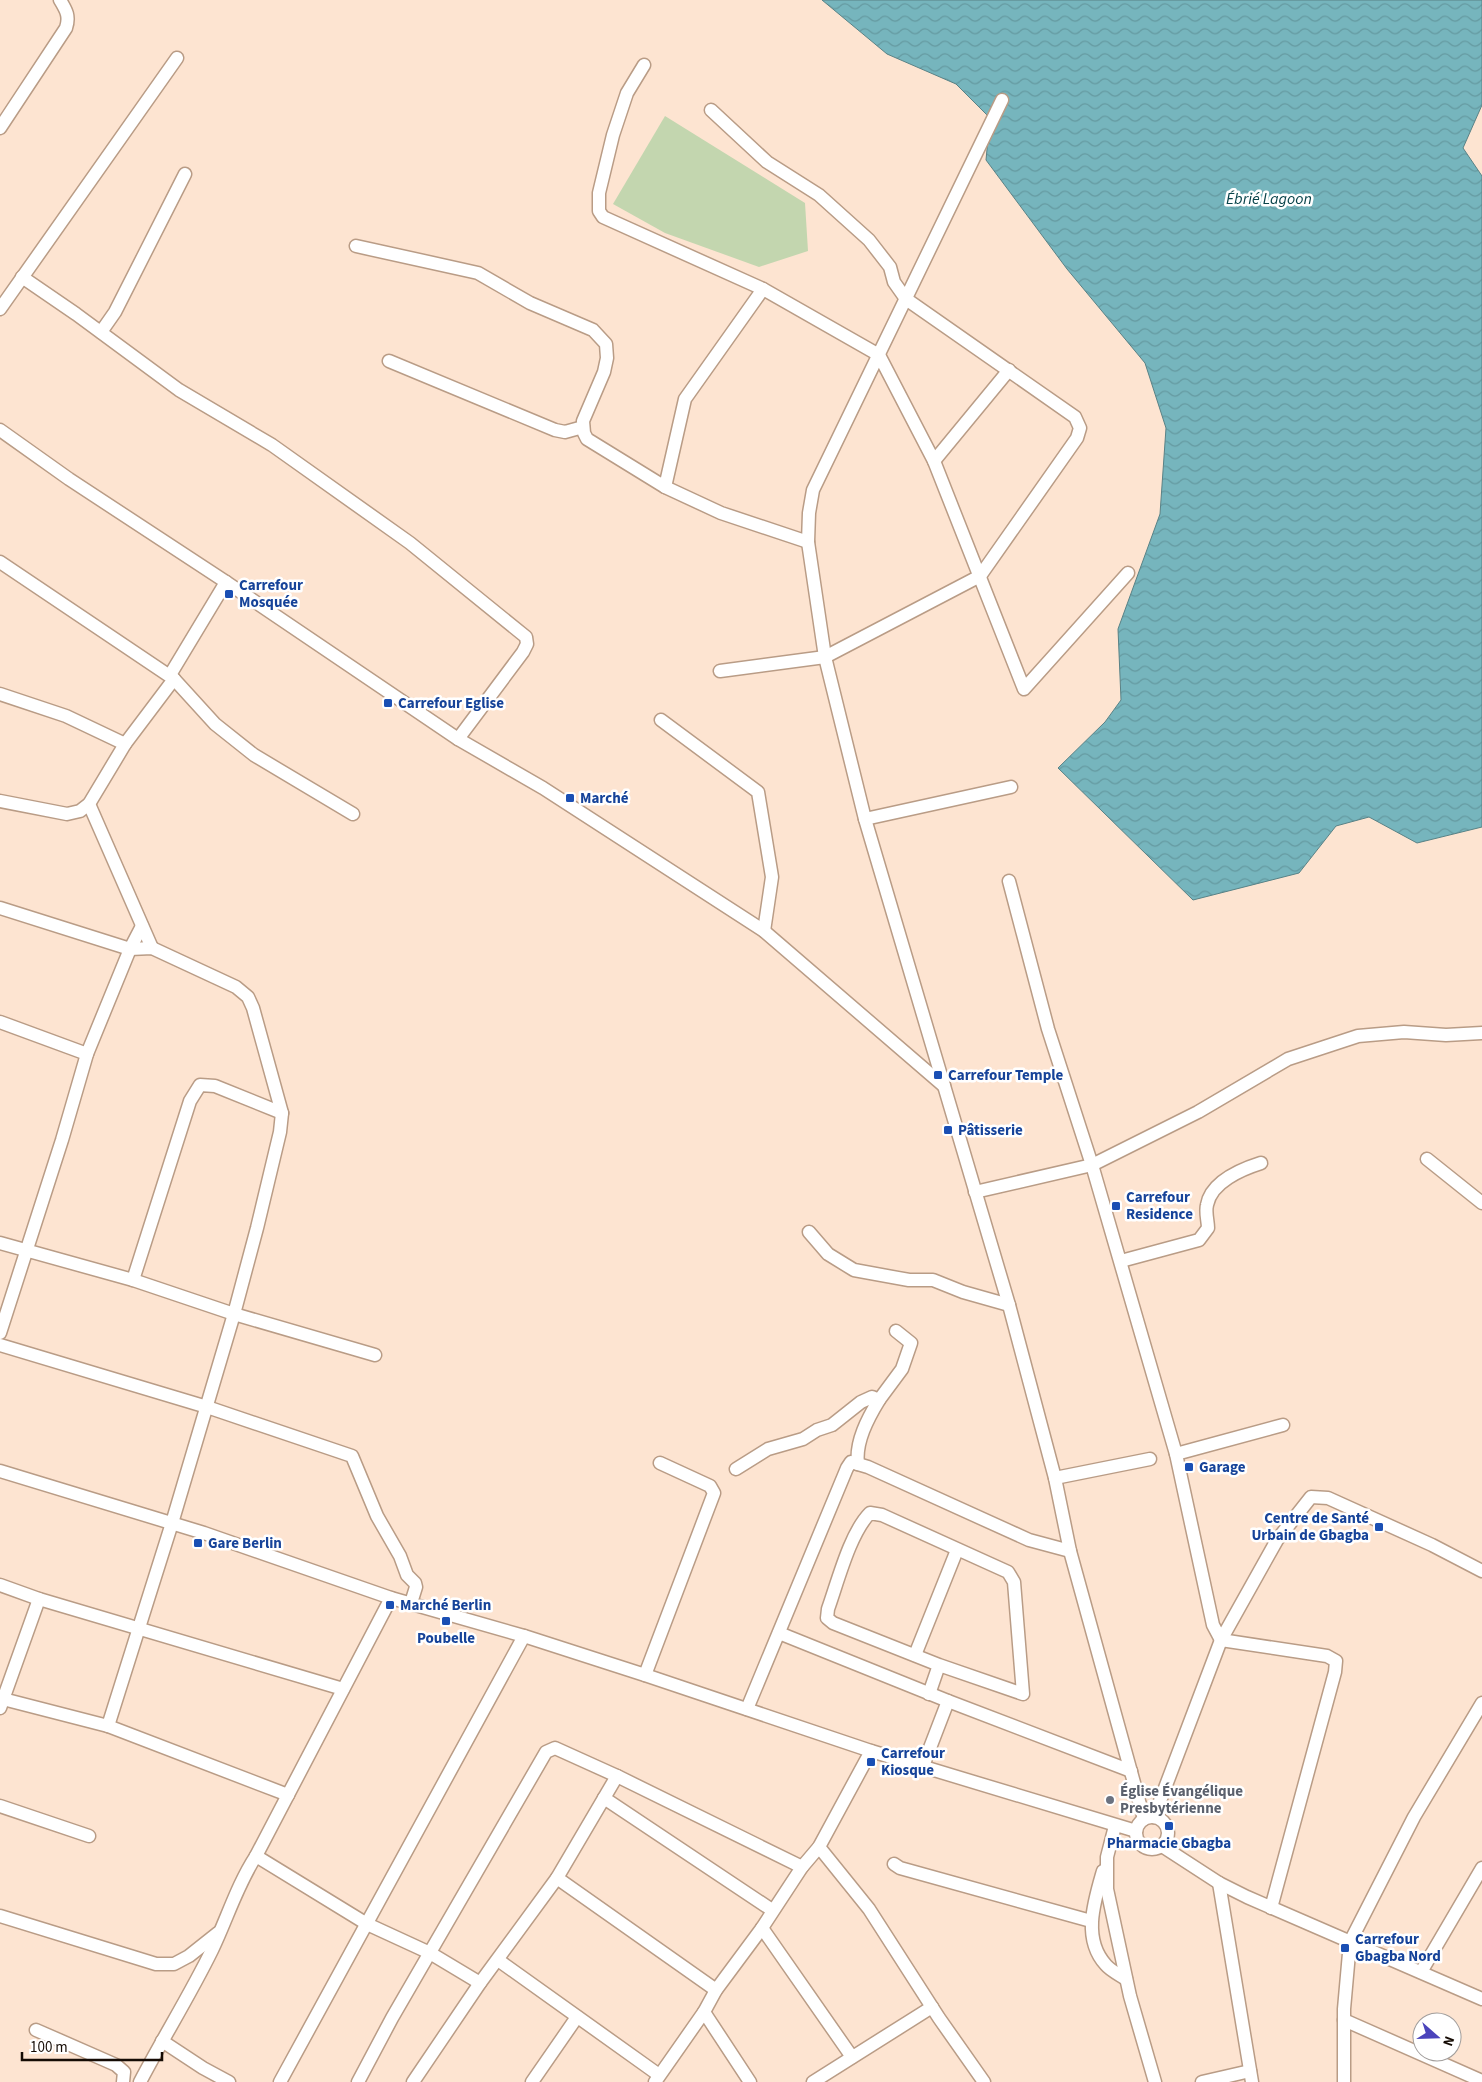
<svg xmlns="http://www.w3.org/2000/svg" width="1482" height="2082" viewBox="0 0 1482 2082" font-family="'Source Sans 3',sans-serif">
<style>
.grass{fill:#c3d6af}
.water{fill:url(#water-waves);stroke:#598286}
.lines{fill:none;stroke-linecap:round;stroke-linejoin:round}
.minor-casing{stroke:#b99c86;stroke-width:15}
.minor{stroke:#fff;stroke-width:12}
.transit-dot{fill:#1a4fb4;stroke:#fff;stroke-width:2}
.worship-dot{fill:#6b7280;stroke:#fff;stroke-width:2}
.labels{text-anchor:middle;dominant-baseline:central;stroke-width:5;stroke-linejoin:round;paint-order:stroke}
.transit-label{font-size:15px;font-weight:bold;fill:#164399;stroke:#fff;text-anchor:start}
.worship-label{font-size:15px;font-weight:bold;fill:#5b616d;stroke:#fff;text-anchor:start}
.water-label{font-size:16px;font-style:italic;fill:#08434a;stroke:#fff}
</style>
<defs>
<pattern id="water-waves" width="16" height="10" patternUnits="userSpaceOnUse" patternTransform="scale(1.25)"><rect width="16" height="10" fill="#76b5bd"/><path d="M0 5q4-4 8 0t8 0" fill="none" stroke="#659aa1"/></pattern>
</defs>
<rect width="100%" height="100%" fill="#fde4d1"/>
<!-- grass -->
<polygon class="grass" points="665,116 805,203 808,251 759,267 665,233 613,204"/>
<!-- water -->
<polygon class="water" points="822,0 1482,0 1482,105 1463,148 1482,176 1482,827 1417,843 1369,817 1336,826 1299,873 1193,900 1058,768 1105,722 1121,700 1118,629 1160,514 1166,428 1145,363 1067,269 986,160 990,118 956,84 887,54"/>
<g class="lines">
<defs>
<g id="minor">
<polyline points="644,65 627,93 613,135 599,193 599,211 603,217 763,289 879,355 934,461 1024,689 1128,573"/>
<polyline points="1002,100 813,490 809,513 808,542 825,657 865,819 1009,1305 1055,1478 1070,1551 1144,1819"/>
<polyline points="711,110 767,162 819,195 869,240 890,267 894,282 906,299 1075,417 1080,428 1077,438 980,576 825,657 720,671"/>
<path d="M0 128 66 28C70 16 66 10 60 0"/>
<polyline points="356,246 478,273 530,303 593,330 606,344 607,358 604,372 583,421 584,433 587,439 665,487 721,513 808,542"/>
<polyline points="22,277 76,314 179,390 272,445 410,543 526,637 527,644 523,652 458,739"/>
<polyline points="0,309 177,58"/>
<polyline points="101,332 115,312 185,174"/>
<polyline points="389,361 555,430 565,432 583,427"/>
<polyline points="0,430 69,479 226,582 458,739 543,788 764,931 944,1086"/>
<polyline points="934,461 1009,370"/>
<polyline points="665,487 685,399 763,289"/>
<polyline points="0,562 174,679 125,744 89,804 80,811 67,814 0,801"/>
<polyline points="170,675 226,582"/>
<polyline points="174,679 215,724 254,755 353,814"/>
<polyline points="0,694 66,716 125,744"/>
<polyline points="661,720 758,792 772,877 764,931"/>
<polyline points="89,804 152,948"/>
<polyline points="865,819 1011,787"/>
<polyline points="1009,881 1048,1029 1092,1165 1176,1454 1213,1625 1221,1640"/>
<polyline points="0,908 130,949 152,948 236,987 248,997 253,1008 282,1113 280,1132 257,1228 234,1314 172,1523 108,1726"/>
<polyline points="0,1022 87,1054"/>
<polyline points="1427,1159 1482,1203"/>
<polyline points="975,1192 1092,1165 1198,1112 1288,1059 1358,1036 1404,1032 1446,1035 1482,1033"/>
<polyline points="809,1232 828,1254 854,1270 909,1280 933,1280 963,1292 1009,1305"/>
<polyline points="0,1243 133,1280 234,1314 375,1355"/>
<path d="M1121 1261 1199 1240 1208 1228C1208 1221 1205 1212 1207 1205 1211 1182 1242 1169 1261 1163"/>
<polyline points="133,1280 190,1101 200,1085 215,1086 282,1113"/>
<polyline points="0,1333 62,1140 87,1054 130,949 142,926"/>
<polyline points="0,1345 207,1407 352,1456 377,1516 400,1556 407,1575 415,1583 416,1587 411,1603"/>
<polyline points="879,1400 902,1369 911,1343 896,1331"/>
<polyline points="1176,1454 1283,1425"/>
<path d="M736 1469 768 1449 803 1439 817 1430 832 1425 861 1402 872 1397 879 1400C868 1418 855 1442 858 1464"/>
<polyline points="0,1471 204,1533 391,1598 524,1636 645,1675 871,1751 1136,1831"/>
<polyline points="1055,1478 1150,1459"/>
<polyline points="0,1585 39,1599 343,1689"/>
<polyline points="779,1633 948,1701 1131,1771"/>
<polyline points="1221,1640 1327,1656 1336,1661 1335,1672 1271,1908"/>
<polyline points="915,1655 957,1550"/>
<polyline points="645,1675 714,1493 710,1486 660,1463"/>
<path d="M929 1694 939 1665 1023 1694 1014 1582 1008 1572 882 1515 870 1513C850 1533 838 1581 828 1609L827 1618 833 1623 939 1665"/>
<polyline points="3,1699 108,1726 288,1795"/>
<polyline points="0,1708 39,1599"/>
<polyline points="747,1709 847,1468 851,1462 868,1467 1029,1540 1070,1551"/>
<polyline points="923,1766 948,1701"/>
<polyline points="604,1798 772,1910"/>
<polyline points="0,1806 89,1836"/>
<circle cx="1152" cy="1833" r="16"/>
<polyline points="1154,1817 1221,1640 1277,1540 1311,1497 1328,1498 1432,1545 1482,1571"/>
<polyline points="1115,1826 1107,1857 1107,1889 1130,1996 1155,2082"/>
<polyline points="1162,1846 1219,1883 1247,1897 1482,1999"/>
<polyline points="819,1847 869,1909 939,2018 984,2082"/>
<polyline points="256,1856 367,1924 430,1953 480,1983"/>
<polyline points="894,1864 900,1868 1091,1921"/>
<path d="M1103 1871C1094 1902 1082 1939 1106 1965 1111 1971 1120 1975 1126 1979"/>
<polyline points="557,1878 716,1990"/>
<polyline points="1219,1883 1252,2082"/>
<polyline points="0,1916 156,1964 174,1964 189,1956 218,1933"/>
<polyline points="762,1928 852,2057"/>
<polyline points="498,1960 659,2075"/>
<polyline points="1421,1972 1482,1868"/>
<polyline points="704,2012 750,2082"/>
<polyline points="1344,2020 1482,2081"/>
<polyline points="36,2030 116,2065 124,2072 123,2082"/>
<polyline points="162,2041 203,2068 229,2082"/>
<path d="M140 2082C163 2038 190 1995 212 1950 227 1919 237 1885 256 1856L391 1598"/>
<polyline points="280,2082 524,1636"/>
<polyline points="358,2082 392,2018 546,1752 555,1748 617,1776"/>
<polyline points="413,2082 480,1983 557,1878 617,1776 802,1867"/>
<polyline points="532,2082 577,2017"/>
<polyline points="655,2082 704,2012 716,1990 762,1928 802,1867 819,1847 871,1751"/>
<polyline points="813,2082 932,2007"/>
<polyline points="1202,2082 1250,2071"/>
<polyline points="1344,2082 1344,2009 1350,1942 1414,1817 1482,1703"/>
</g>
</defs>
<!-- minor casing -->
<use href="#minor" class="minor-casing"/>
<!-- minor -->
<use href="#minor" class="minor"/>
</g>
<!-- markers -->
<g class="transit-dot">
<rect x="224" y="589" width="10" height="10" rx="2.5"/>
<rect x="383" y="698" width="10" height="10" rx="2.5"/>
<rect x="565" y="793" width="10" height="10" rx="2.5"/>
<rect x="933" y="1070" width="10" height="10" rx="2.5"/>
<rect x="943" y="1125" width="10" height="10" rx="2.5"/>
<rect x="1111" y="1201" width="10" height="10" rx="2.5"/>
<rect x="1184" y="1462" width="10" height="10" rx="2.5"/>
<rect x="1374" y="1522" width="10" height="10" rx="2.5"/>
<rect x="193" y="1538" width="10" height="10" rx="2.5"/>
<rect x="385" y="1600" width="10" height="10" rx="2.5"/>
<rect x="441" y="1616" width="10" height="10" rx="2.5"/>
<rect x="866" y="1757" width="10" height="10" rx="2.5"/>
<rect x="1164" y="1821" width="10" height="10" rx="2.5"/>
<rect x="1340" y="1943" width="10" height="10" rx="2.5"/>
</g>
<circle class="worship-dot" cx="1110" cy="1800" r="5"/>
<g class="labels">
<!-- transit labels -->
<g class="transit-label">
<text x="239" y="585">Carrefour<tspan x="239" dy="17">Mosquée</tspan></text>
<text x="398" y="703">Carrefour Eglise</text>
<text x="580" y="798">Marché</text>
<text x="948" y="1075">Carrefour Temple</text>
<text x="958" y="1130">Pâtisserie</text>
<text x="1126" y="1197">Carrefour<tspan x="1126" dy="17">Residence</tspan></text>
<text x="1199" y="1467">Garage</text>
<text x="1369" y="1518" text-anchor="end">Centre de Santé<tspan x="1369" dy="17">Urbain de Gbagba</tspan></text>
<text x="208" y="1543">Gare Berlin</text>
<text x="400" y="1605">Marché Berlin</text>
<text x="446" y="1638" text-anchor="middle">Poubelle</text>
<text x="881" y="1753">Carrefour<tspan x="881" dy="17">Kiosque</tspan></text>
<text x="1169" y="1843" text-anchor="middle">Pharmacie Gbagba</text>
<text x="1355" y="1939">Carrefour<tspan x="1355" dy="17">Gbagba Nord</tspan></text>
</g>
<!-- worship labels -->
<g class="worship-label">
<text x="1120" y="1791">Église Évangélique<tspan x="1120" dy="17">Presbytérienne</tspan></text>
</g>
<!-- water labels -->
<g class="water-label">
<text x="1269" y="199">Ébrié Lagoon</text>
</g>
</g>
<!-- north arrow -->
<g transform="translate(1437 2037) rotate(110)"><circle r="24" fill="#ffffff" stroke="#a19d9b"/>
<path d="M0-4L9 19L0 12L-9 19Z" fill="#4b44bb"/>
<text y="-8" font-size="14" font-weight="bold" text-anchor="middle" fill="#150b04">N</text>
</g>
<!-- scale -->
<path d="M22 2052v8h140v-8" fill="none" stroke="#150b04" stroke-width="2.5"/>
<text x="30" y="2052" font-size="15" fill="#150b04" stroke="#ffffff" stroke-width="4" paint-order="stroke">100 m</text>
</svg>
